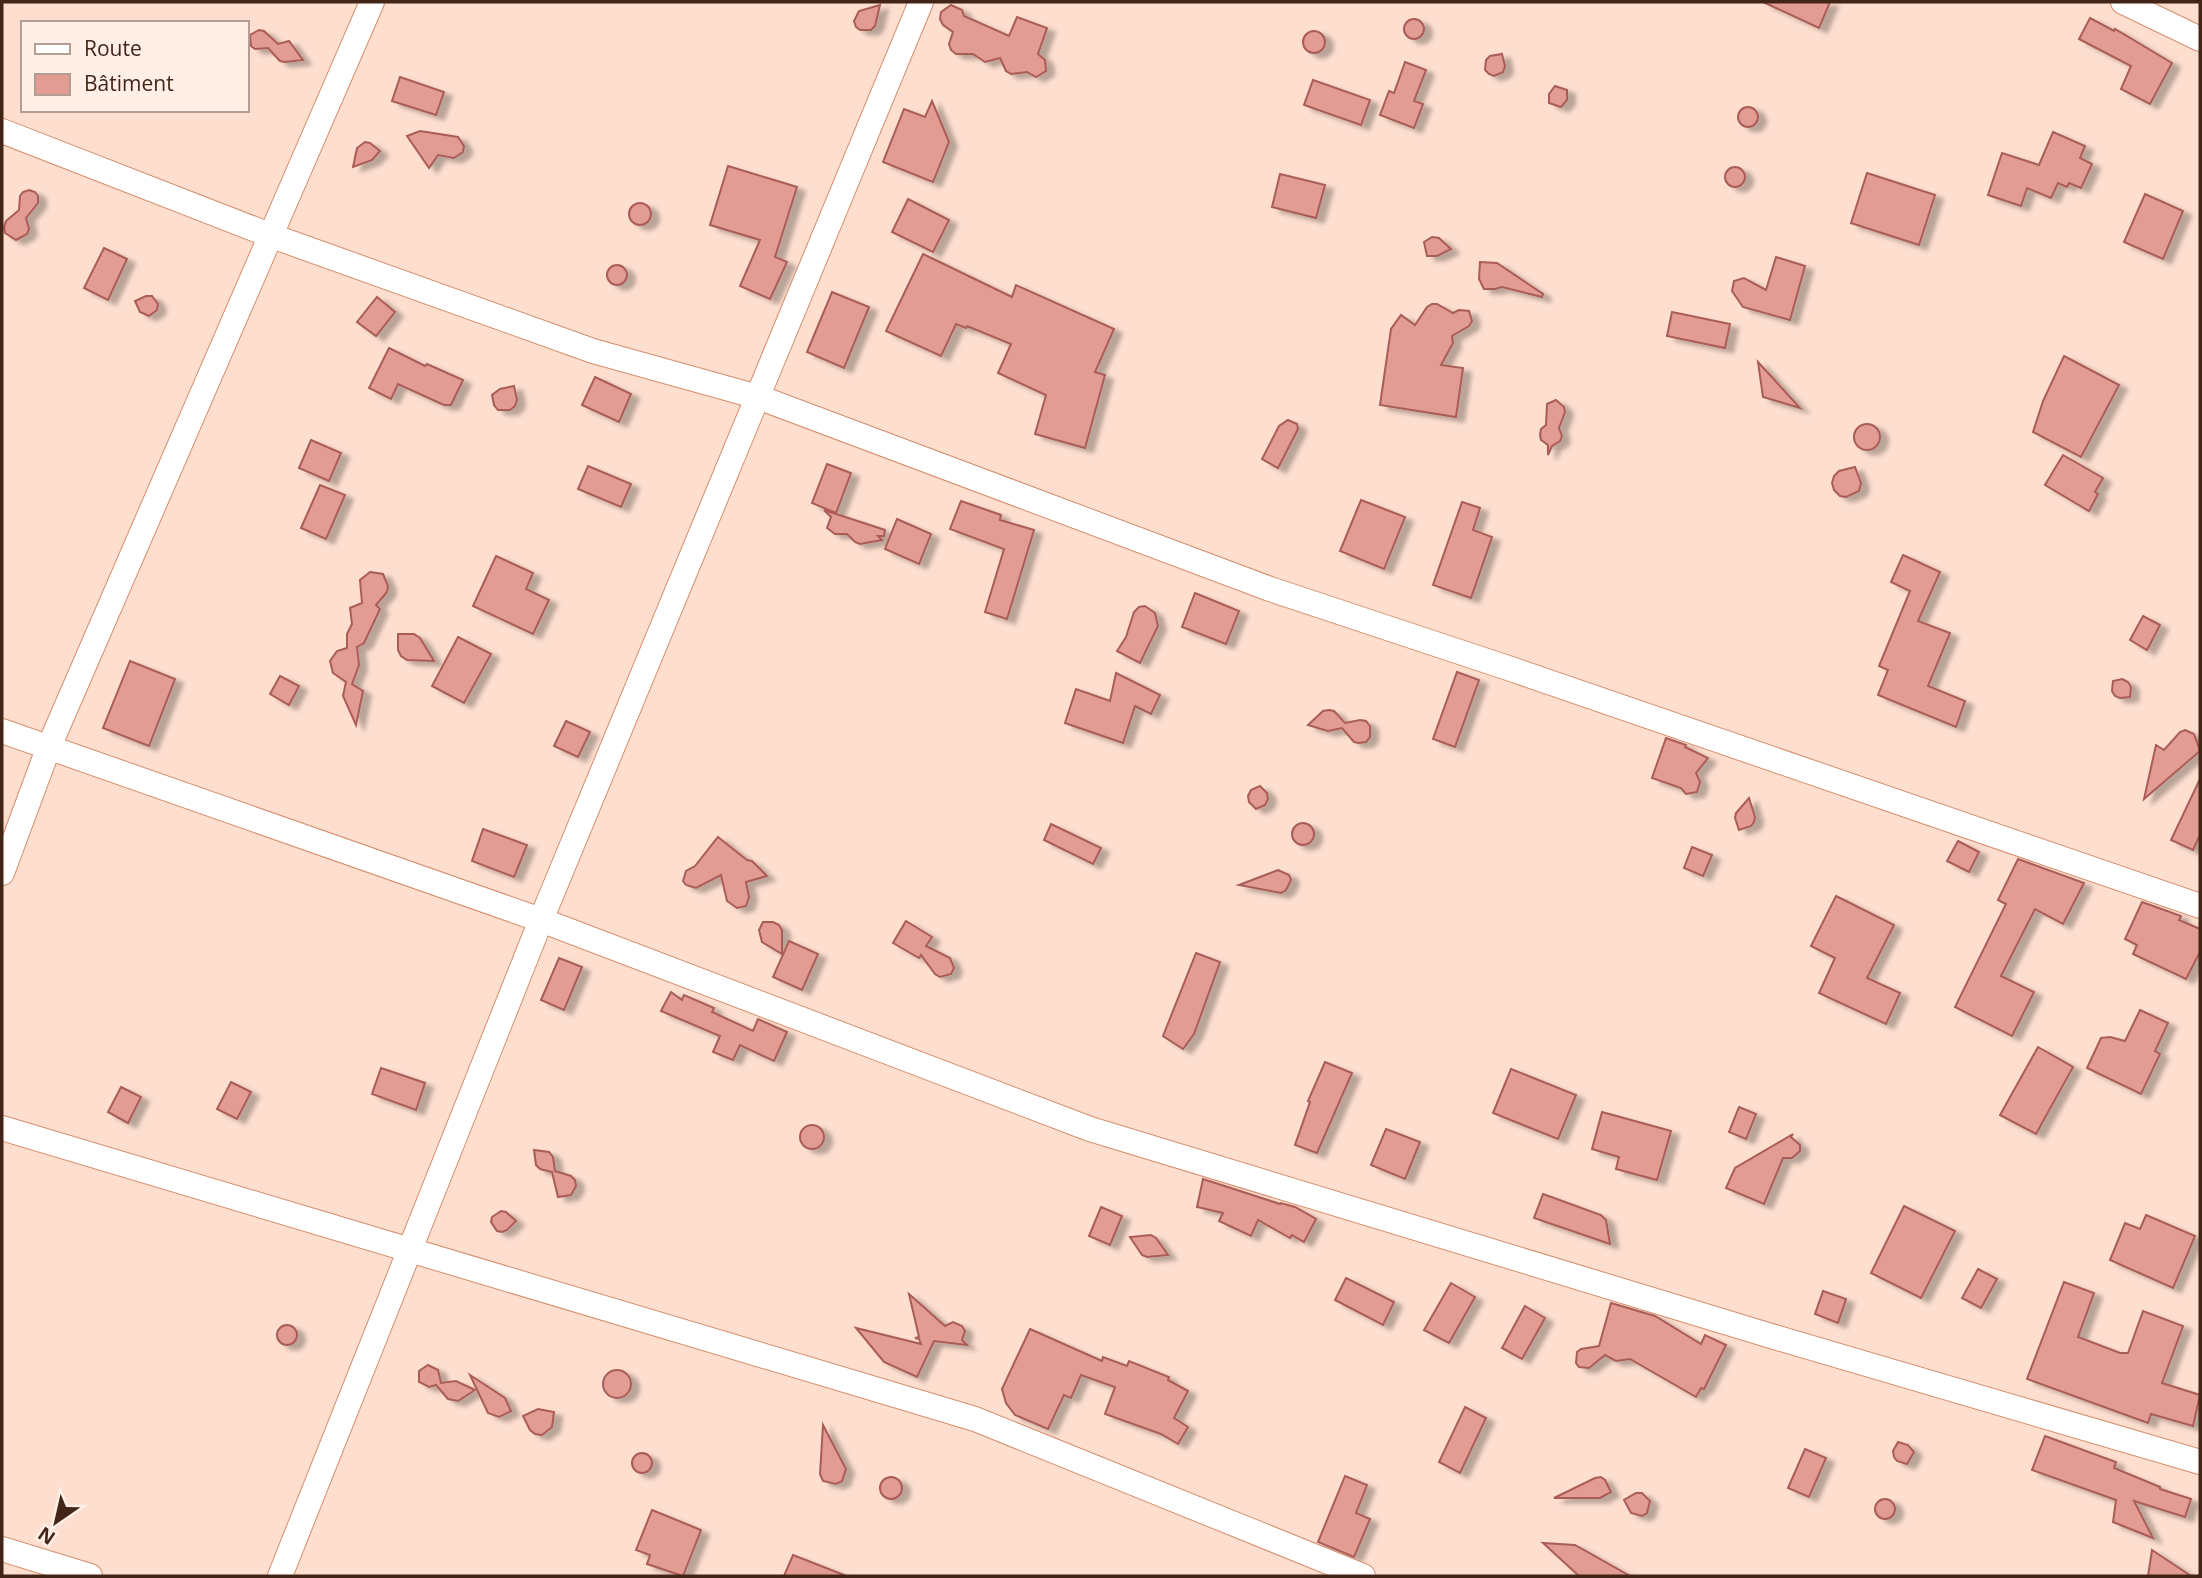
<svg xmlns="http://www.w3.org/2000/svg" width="2202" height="1578" viewBox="0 0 2202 1578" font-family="'Open Sans',sans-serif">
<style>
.building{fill:#e29c94;stroke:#aa5d56;stroke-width:2;filter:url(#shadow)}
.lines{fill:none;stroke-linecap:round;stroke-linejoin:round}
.minor-casing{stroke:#d68e6c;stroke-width:26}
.minor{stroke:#fff;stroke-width:24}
</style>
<defs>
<filter id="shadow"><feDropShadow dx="8" dy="4.5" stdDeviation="2" flood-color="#0004"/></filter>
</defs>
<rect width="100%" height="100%" fill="#fddecf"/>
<!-- building -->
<g class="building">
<polygon points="1763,2 1830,2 1819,28"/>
<polygon points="880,5 875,26 871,30 860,30 856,27 854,21 859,11"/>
<polygon points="951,5 962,10 964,16 1009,36 1017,17 1047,28 1038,54 1045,60 1046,71 1036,77 1027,72 1011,74 1006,71 1000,58 985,62 973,54 956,54 951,50 949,44 953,32 943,25 940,19 941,12"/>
<polygon points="2090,18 2114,31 2115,29 2172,63 2150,104 2121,89 2131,66 2079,39"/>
<circle cx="1414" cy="29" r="10"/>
<polygon points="259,30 264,31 278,44 289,41 303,60 285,62 280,61 268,48 255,49 251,46 250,35"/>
<circle cx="1314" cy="42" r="11"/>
<polygon points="1502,54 1505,66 1503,72 1494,76 1489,74 1485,70 1486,60 1490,56"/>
<polygon points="1405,62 1426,70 1414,101 1423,104 1414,128 1380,115 1389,91 1394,93"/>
<polygon points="400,77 444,92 436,115 392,101"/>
<polygon points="1313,80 1370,100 1361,125 1304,105"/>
<polygon points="1555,86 1567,90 1567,100 1561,107 1549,103 1549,94"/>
<polygon points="932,101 949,142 933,182 883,162 904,109 925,117"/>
<circle cx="1748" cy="117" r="10"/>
<polygon points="420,131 458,137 464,146 463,152 454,158 438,155 429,168 407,136"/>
<polygon points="2053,132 2085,146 2080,158 2092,164 2081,188 2069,183 2067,187 2058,183 2051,198 2027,188 2021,206 1988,195 2002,153 2039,165"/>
<polygon points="365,142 370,143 380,151 372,160 353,167 357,148"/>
<polygon points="728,166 797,187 775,257 787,262 770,299 740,286 760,240 710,225"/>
<circle cx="1735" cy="177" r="10"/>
<polygon points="1867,173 1935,195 1919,245 1851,223"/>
<polygon points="1280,174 1325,185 1316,218 1272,207"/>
<polygon points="29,190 35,192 38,196 38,203 26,218 29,229 27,234 16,240 5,233 4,227 6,221 19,210 20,196 23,192"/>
<polygon points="2145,194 2183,211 2163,259 2124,242"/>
<polygon points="908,199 949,220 933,252 892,232"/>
<circle cx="640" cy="214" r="11"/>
<polygon points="1432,237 1439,238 1451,249 1437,256 1427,256 1424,242"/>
<polygon points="104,248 127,259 108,300 84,288"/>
<polygon points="923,254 1012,297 1016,285 1114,329 1095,372 1105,375 1085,448 1035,434 1046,395 998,373 1011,344 967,326 966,328 956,324 941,356 886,331"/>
<polygon points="1776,257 1805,266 1790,320 1743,307 1732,291 1734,281 1744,278 1766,290"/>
<polygon points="1480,262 1497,263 1543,294 1542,297 1502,287 1495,289 1484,289 1479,279"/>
<circle cx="617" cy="275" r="10"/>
<polygon points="832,292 869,307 844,368 807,352"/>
<polygon points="146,296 152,296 158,304 157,310 149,316 140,312 135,301"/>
<polygon points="377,297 395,312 376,336 357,322"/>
<polygon points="1432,304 1437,304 1453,313 1459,310 1469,311 1472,321 1469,326 1452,336 1453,343 1441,365 1463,368 1456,417 1380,405 1391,329 1401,315 1415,325 1427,307"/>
<polygon points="1672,312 1730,324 1725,348 1667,336"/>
<polygon points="389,348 425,366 427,364 463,380 451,405 444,405 398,384 391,399 369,388"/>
<polygon points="2064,356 2119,385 2081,457 2033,432 2043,401"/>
<polygon points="1758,362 1800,408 1763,397"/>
<polygon points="595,377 631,394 619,422 582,405"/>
<polygon points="514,386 517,400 515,406 510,410 498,410 494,405 492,395 500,389"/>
<polygon points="1556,400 1564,407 1565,412 1559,428 1562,436 1560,441 1552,446 1548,455 1548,445 1541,440 1540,435 1541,429 1546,425 1547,404"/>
<polygon points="1288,420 1297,424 1298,429 1278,468 1262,459 1279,426"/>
<circle cx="1867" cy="437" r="13"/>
<polygon points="311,440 341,453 329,481 299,468"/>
<polygon points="2063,455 2103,478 2095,492 2098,494 2089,511 2045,485"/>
<polygon points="827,464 851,473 836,513 812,503"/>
<polygon points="588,466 631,484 621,507 578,489"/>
<polygon points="1855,467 1861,483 1859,491 1846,497 1840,496 1834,490 1832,483 1834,476 1839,471"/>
<polygon points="320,485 345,495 326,539 301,528"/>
<polygon points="1361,500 1405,517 1384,569 1340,551"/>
<polygon points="961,501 1001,515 1000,520 1034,530 1007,619 985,612 1004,549 950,529"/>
<polygon points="1462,502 1480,508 1473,530 1492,537 1471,598 1433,585"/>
<polygon points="824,510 885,530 884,536 878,536 882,540 860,544 855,542 847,534 835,534 827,528 831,517"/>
<polygon points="897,519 931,534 919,564 885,549"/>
<polygon points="1903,555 1940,572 1918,621 1950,633 1928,686 1965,701 1956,727 1878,695 1888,670 1879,666 1910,591 1891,582"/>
<polygon points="496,556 533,573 526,589 549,600 533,634 473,606"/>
<polygon points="370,572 383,574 388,586 387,592 376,605 380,609 364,643 357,647 359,665 352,684 363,691 356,725 343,696 346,682 333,673 330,661 337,651 347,648 347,634 352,624 350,608 362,603 360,580"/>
<polygon points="1195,593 1239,611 1226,644 1182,627"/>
<polygon points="1145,606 1155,613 1158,626 1140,663 1117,651 1126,637 1134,612 1139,607"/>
<polygon points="2143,616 2160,625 2147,650 2130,640"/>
<polygon points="398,634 414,634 420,638 434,661 407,660 401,656 398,650"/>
<polygon points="458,637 491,654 464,703 432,686"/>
<polygon points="130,661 175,679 149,746 103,728"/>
<polygon points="1457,672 1479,680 1455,747 1433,739"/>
<polygon points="1116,673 1160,695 1151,714 1135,706 1123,743 1065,723 1076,689 1110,701"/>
<polygon points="280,676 299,686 289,705 270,694"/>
<polygon points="2122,679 2128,682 2131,687 2130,697 2120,698 2115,696 2112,691 2113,681"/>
<polygon points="1329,710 1334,711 1345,723 1360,720 1366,721 1370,726 1370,737 1366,742 1359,743 1354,742 1342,728 1328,731 1308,725 1323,711"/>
<polygon points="566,721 590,732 578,757 554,746"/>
<polygon points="2185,730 2194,734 2200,751 2144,799 2156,745 2164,750 2180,732"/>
<polygon points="1666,738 1686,745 1685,747 1708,758 1696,773 1700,782 1697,792 1686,794 1681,788 1652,778"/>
<polygon points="2200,779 2200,835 2193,850 2171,840"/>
<polygon points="1260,786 1267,793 1268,799 1265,805 1256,809 1249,802 1248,796 1251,790"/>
<polygon points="1749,798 1755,817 1754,822 1751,826 1739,830 1735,818 1736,813"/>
<circle cx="1303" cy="834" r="11"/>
<polygon points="1051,824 1101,848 1093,864 1044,840"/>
<polygon points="483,829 527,845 514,877 472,861"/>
<polygon points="718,837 747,860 752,861 767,876 746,882 749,897 746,906 737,908 727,901 721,875 696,888 686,885 683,881 686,871 695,866"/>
<polygon points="1958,841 1979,852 1969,872 1947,861"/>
<polygon points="1692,847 1712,855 1703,876 1684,868"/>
<polygon points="2018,859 2084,883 2063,924 2035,909 2001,976 2034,992 2012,1036 1955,1007 2006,904 1998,900"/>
<polygon points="1278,870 1289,875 1291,880 1286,890 1281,893 1239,885"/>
<polygon points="1836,896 1894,925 1867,978 1900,993 1886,1024 1819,993 1835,958 1811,946"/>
<polygon points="2142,902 2181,916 2179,920 2200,929 2200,952 2186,979 2133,954 2137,945 2125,939"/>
<polygon points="906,921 932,937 926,946 950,958 954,968 951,974 940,977 935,974 921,955 919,958 893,943"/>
<polygon points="763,922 773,922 779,925 782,930 782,954 762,942 759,930"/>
<polygon points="789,941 818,954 802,990 773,977"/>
<polygon points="1196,953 1220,962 1194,1034 1183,1049 1163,1036"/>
<polygon points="559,958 582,967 564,1010 541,1000"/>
<polygon points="671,992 682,1000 684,995 714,1008 712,1012 753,1031 758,1019 787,1032 774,1061 740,1045 733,1060 713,1052 720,1036 661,1011"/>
<polygon points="2140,1010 2168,1023 2155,1051 2160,1054 2141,1094 2087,1068 2101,1038 2110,1037 2125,1041"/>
<polygon points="2038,1047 2073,1067 2036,1134 2000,1115"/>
<polygon points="1325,1062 1352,1073 1317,1153 1295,1145 1310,1102 1308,1101"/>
<polygon points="381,1068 425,1083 416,1110 372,1094"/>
<polygon points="1511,1069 1576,1095 1558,1139 1493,1113"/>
<polygon points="231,1082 251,1092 237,1119 217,1109"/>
<polygon points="121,1087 141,1097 128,1123 108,1112"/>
<polygon points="1739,1107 1756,1114 1746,1139 1729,1132"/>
<polygon points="1602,1112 1671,1131 1657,1180 1616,1169 1619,1157 1592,1149"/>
<circle cx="812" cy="1137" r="12"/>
<polygon points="1386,1129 1420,1142 1405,1179 1371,1165"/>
<polygon points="1793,1134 1791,1137 1800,1145 1800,1151 1792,1158 1783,1158 1764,1204 1726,1188 1735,1168"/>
<polygon points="534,1150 549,1152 553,1157 555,1171 571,1176 575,1180 576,1186 571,1195 558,1197 552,1172 540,1169 536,1165"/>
<polygon points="1203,1179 1280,1204 1281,1203 1295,1207 1316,1219 1304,1242 1292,1235 1290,1238 1258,1220 1251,1236 1219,1221 1223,1213 1197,1207"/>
<polygon points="1543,1194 1601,1215 1606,1220 1610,1244 1534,1218"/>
<polygon points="1904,1206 1955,1231 1921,1298 1871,1273"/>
<polygon points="1101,1207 1122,1216 1110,1245 1089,1236"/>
<polygon points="501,1211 506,1212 516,1221 507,1230 502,1232 497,1231 491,1222 492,1217"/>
<polygon points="2146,1215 2195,1236 2173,1288 2110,1260 2125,1223 2140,1229"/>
<polygon points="1151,1235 1156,1238 1168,1255 1147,1257 1142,1255 1130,1237"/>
<polygon points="1978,1269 1997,1279 1981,1308 1962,1298"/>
<polygon points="1346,1278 1394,1302 1383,1325 1335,1300"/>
<polygon points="2064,1282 2094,1293 2078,1337 2120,1353 2128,1353 2143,1311 2183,1326 2162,1383 2200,1395 2193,1426 2151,1414 2148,1423 2027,1379"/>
<polygon points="1451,1283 1475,1297 1449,1343 1424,1330"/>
<polygon points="1823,1291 1846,1299 1838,1323 1815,1314"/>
<polygon points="909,1294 945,1326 953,1322 962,1326 965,1331 962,1340 967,1345 934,1341 917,1377 884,1362 856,1328 921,1344 919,1339 915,1338 919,1337"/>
<polygon points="1611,1303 1655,1316 1701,1344 1705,1335 1726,1345 1704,1389 1701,1388 1696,1397 1630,1359 1616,1361 1605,1355 1589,1368 1579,1367 1576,1363 1577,1352 1581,1349 1599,1346"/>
<polygon points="1525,1306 1545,1318 1522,1359 1502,1348"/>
<circle cx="287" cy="1335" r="10"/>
<polygon points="1030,1329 1102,1361 1103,1357 1127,1366 1129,1361 1169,1377 1168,1380 1188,1391 1174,1418 1188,1427 1178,1444 1161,1434 1105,1414 1115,1387 1081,1375 1071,1398 1064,1395 1048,1429 1015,1415 1006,1403 1002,1389"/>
<polygon points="428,1365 438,1370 441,1383 456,1381 475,1390 458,1401 448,1399 436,1385 429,1387 419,1382 419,1371"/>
<circle cx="617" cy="1384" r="14"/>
<polygon points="470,1375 505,1398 511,1411 499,1417 488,1413"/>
<polygon points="1465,1407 1486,1418 1460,1473 1439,1462"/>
<polygon points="538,1409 554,1412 552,1427 542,1435 535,1434 530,1430 523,1416"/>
<polygon points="823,1425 846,1469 842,1481 836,1484 823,1481 820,1474"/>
<polygon points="2045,1436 2116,1462 2114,1468 2160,1487 2160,1489 2191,1499 2185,1517 2134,1501 2153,1538 2113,1522 2116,1500 2032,1470"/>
<polygon points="1898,1442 1908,1445 1914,1452 1907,1464 1897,1461 1894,1457 1893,1451"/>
<polygon points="1805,1449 1826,1458 1809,1497 1788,1488"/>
<circle cx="642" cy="1463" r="10"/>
<polygon points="1345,1476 1367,1485 1356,1513 1370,1519 1354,1557 1318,1542"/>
<polygon points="1601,1477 1605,1480 1611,1492 1600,1498 1554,1498 1595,1478"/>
<circle cx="891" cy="1488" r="11"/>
<polygon points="1636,1493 1642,1493 1650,1501 1647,1513 1642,1516 1631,1513 1624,1500"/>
<circle cx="1885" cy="1509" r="10"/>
<polygon points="652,1510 701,1530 683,1576 647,1564 650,1555 636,1550"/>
<polygon points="1543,1543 1575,1545 1630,1576 1579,1576"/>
<polygon points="2152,1550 2191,1576 2148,1576"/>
<polygon points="793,1555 844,1575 844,1576 784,1576"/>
</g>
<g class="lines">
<defs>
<g id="minor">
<polyline points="2123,2 2200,39"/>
<polyline points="2,131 272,236 593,351 758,397 1270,589 1511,669 2200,906"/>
<polyline points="2,731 541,920 1090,1129 1771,1336 2200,1462"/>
<polyline points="2,873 48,749 372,2"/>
<polyline points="2,1128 975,1419 1363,1576"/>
<polyline points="2,1549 90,1576"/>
<polyline points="280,1576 541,920 921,2"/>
</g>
</defs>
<!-- minor casing -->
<use href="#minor" class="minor-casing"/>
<!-- minor -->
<use href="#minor" class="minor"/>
</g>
<!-- border -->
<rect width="2202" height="1578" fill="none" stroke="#432517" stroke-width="7"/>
<!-- legend -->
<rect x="21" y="21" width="228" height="91" fill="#ffefe7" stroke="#b49e94" stroke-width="2"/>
<rect x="35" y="44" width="35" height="10" fill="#ffffff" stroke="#b49e94" stroke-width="2"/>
<text x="84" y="56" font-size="21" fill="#432517">Route</text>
<rect x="35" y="74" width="35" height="21" fill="#e29c94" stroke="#b49e94" stroke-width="2"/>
<text x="84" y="91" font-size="21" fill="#432517">Bâtiment</text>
<!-- north arrow -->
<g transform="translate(56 1522) rotate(214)" stroke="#ffefe7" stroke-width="5" paint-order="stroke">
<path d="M0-5L12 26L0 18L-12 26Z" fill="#432517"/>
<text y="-10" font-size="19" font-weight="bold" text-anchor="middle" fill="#432517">N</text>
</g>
</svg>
